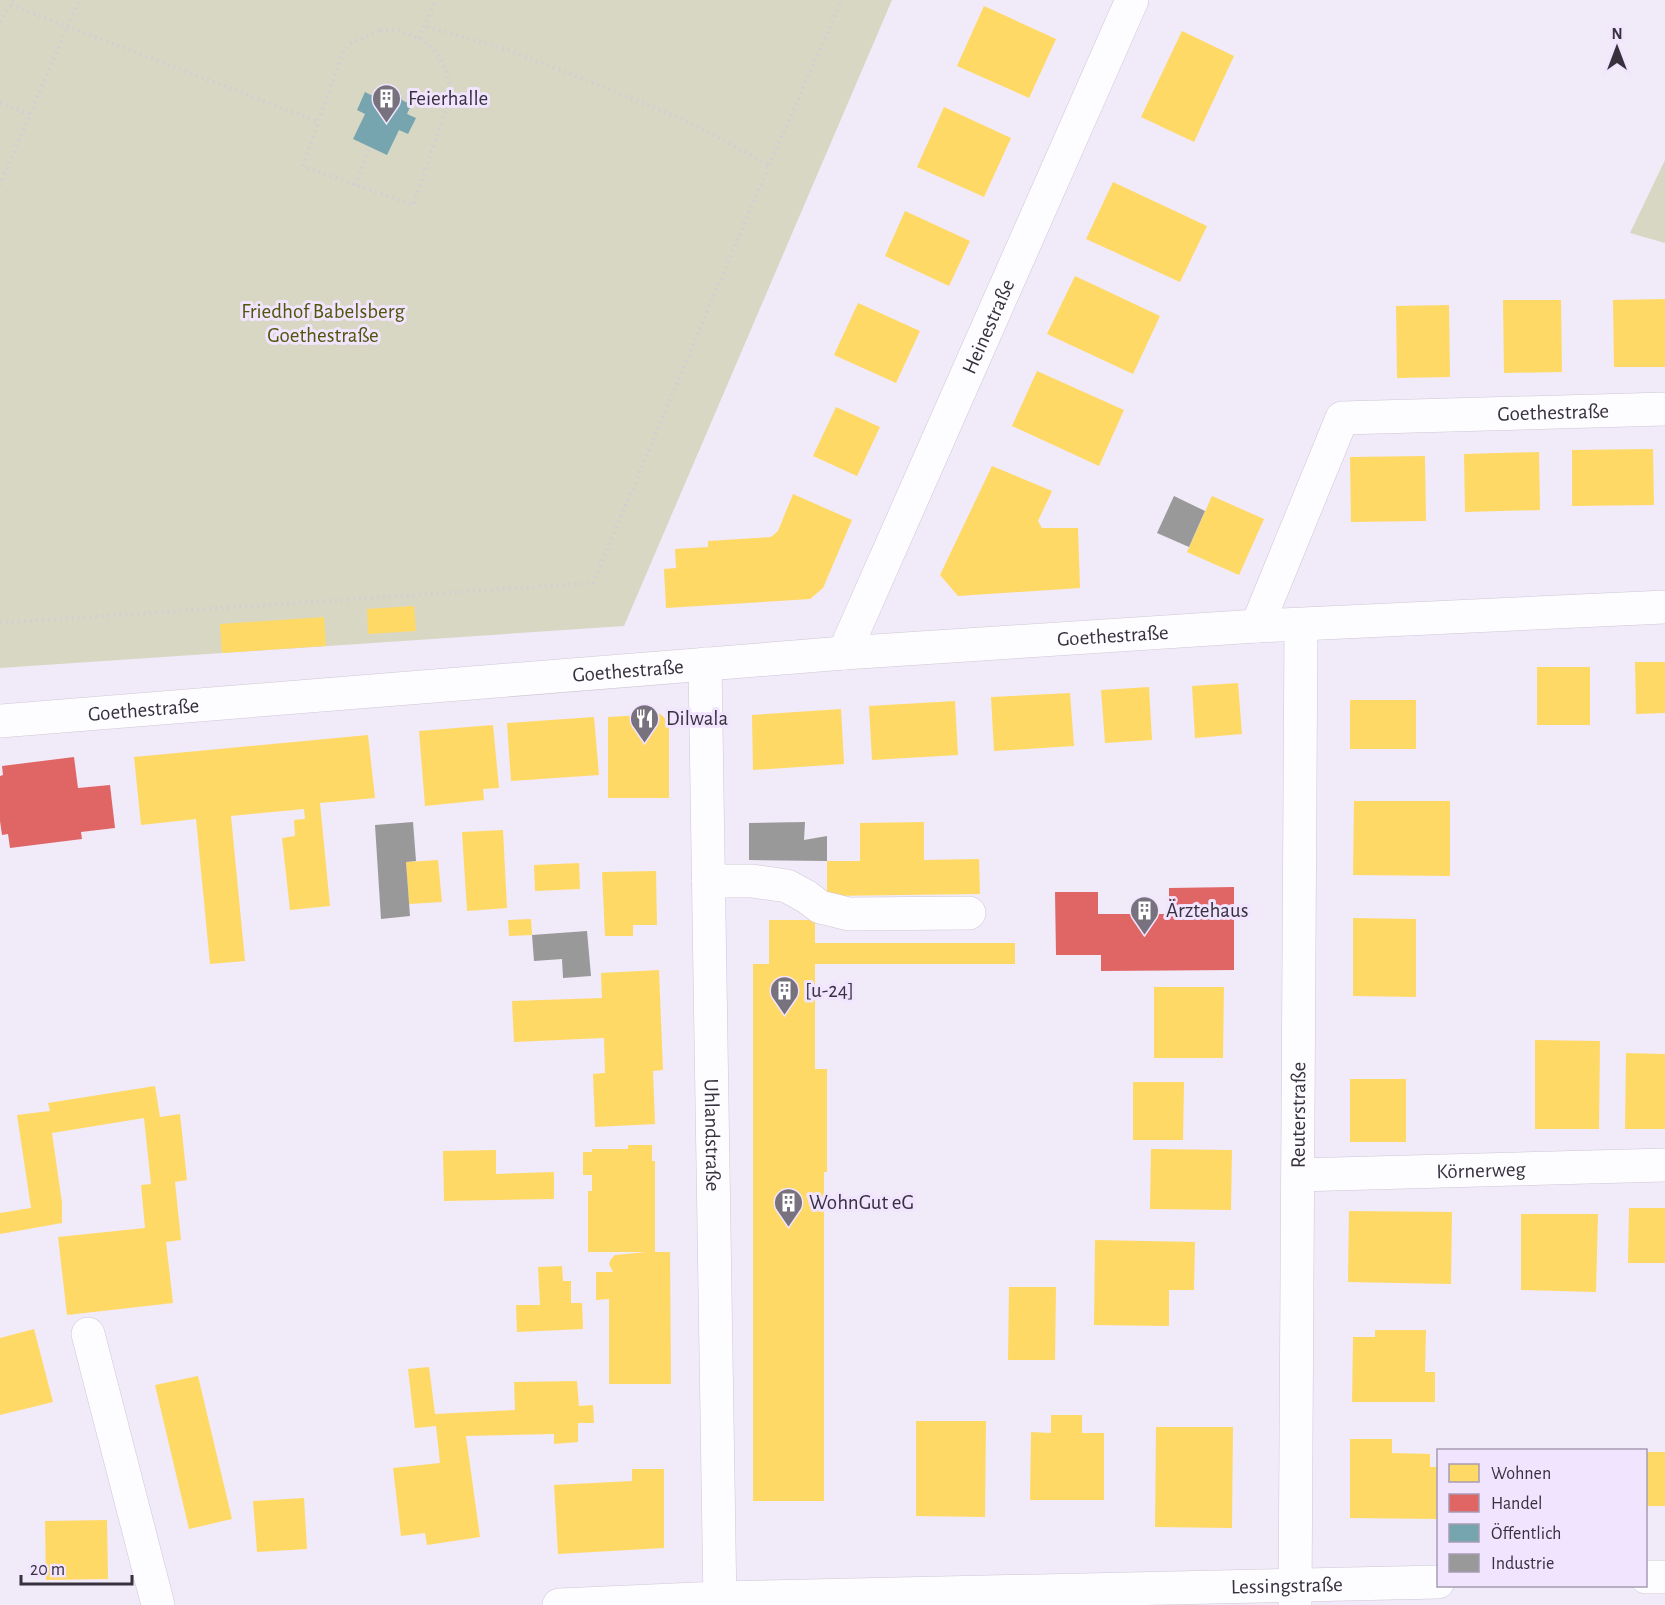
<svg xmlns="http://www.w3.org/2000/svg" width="1665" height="1605" viewBox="0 0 1665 1605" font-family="'Alegreya Sans',sans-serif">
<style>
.green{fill:#d8d7c3}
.homes{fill:#ffd966}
.shops{fill:#e06666}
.public{fill:#76a5af}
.industry{fill:#999}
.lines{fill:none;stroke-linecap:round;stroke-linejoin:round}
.minor-casing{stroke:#cec7d5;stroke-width:34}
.path{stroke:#d1ced4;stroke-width:4;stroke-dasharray:1.5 4.5;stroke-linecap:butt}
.minor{stroke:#fdfcfe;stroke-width:33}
.labels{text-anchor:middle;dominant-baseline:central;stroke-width:6;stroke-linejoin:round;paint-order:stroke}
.poi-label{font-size:21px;fill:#37313e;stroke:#f0e4ff;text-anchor:start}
.park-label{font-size:21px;fill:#53550a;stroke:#f0e4ff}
.street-label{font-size:21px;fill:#37313e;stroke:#f0e4ff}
</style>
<rect width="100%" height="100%" fill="#f1eaf9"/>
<!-- green -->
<g class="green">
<polygon points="0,0 892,0 624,626 0,668"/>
<polygon points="1665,160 1665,243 1630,233"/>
</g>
<!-- homes -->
<g class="homes">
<polygon points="984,6 1056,39 1029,98 957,66"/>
<polygon points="1182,31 1234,56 1194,142 1141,117"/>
<polygon points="944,107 1011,138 984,197 917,167"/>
<polygon points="1113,182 1207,226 1180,282 1086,239"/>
<polygon points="905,211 970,241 949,286 885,256"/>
<polygon points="1075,276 1160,316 1133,374 1047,334"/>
<polygon points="1665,299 1665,367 1614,367 1613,300"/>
<polygon points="1503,300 1561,300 1562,372 1504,373"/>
<polygon points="858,303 920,331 896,383 834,355"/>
<polygon points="1449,305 1450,377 1397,378 1396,306"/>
<polygon points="1037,371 1124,410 1099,466 1012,426"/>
<polygon points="836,407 880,427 857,476 813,456"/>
<polygon points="1653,449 1654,505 1572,506 1572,450"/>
<polygon points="1539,452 1540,510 1465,512 1464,454"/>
<polygon points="1425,456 1426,521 1351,522 1350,457"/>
<polygon points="992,466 1052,491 1038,521 1042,528 1078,528 1080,588 958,596 940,575"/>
<polygon points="793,494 852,520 823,588 810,599 666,608 664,569 676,568 675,549 708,547 708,541 771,537 778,531"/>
<polygon points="1212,496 1264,519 1239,575 1187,552"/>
<polygon points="414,606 416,631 368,634 367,609"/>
<polygon points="324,617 326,646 222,653 220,624"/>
<polygon points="1635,662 1665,662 1665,713 1636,714"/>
<rect x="1537" y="667" width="53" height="58"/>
<polygon points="1238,683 1242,734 1195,738 1192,686"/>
<polygon points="1149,687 1152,740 1105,743 1101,690"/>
<polygon points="1070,693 1074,746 994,751 991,697"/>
<rect x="1350" y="700" width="66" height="49"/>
<polygon points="955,701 958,755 872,760 869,706"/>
<polygon points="841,709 844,764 753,770 752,715"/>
<polygon points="660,714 669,722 669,798 608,798 608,717"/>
<polygon points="594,717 599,775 511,781 507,723"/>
<polygon points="493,725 499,788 483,789 484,800 425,806 419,731"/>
<polygon points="368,735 375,798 320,803 330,906 290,910 282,838 295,836 294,820 305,819 304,809 231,816 245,961 210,964 196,819 141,825 134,757"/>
<polygon points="1354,801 1450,801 1450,876 1353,875"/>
<polygon points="924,822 924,860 979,859 980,894 827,896 827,861 860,861 860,823"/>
<polygon points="503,830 507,908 467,911 462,832"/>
<polygon points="438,860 442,902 409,904 406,862"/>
<polygon points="579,863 580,889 535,891 534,865"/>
<polygon points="656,871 657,925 633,925 633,936 605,936 602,872"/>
<polygon points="1353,918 1416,919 1416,997 1353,996"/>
<polygon points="531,919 532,935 509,936 508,920"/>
<polygon points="769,920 815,920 815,943 1015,943 1015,964 815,964 815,1069 827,1069 827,1172 824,1172 824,1501 753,1501 753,964 769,964"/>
<polygon points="659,970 663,1070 653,1071 655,1124 595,1127 593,1074 605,1073 604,1038 514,1042 512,1001 602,998 601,973"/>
<polygon points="1154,987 1224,987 1223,1058 1154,1058"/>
<polygon points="1535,1040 1600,1041 1599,1129 1535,1129"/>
<polygon points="1626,1053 1665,1054 1665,1129 1625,1129"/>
<rect x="1350" y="1079" width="56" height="63"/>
<polygon points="1133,1082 1184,1082 1183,1140 1133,1140"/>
<polygon points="155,1086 160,1117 180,1114 187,1180 175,1182 181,1240 166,1242 173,1303 67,1315 58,1237 145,1228 141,1185 151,1184 144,1118 52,1133 62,1203 62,1223 0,1234 0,1213 31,1208 17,1115 50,1111 48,1103"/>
<polygon points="628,1145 652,1145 652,1161 655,1161 655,1252 670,1252 671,1384 609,1384 609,1299 596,1300 596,1272 613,1272 609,1264 611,1259 615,1255 647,1252 588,1252 588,1191 592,1191 592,1175 583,1175 583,1152 592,1152 592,1149 628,1149"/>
<polygon points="1151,1149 1232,1150 1231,1210 1150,1209"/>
<polygon points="496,1150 496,1174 554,1172 554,1199 444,1201 443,1151"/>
<polygon points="1629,1208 1665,1208 1665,1263 1628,1263"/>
<polygon points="1349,1211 1452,1212 1451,1284 1348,1282"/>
<polygon points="1521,1214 1598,1214 1596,1292 1521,1290"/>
<polygon points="1095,1240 1195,1242 1194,1290 1169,1290 1169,1326 1094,1325"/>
<polygon points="562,1266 563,1281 571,1281 571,1303 582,1303 583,1329 517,1332 516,1305 540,1305 538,1267"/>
<polygon points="1009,1287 1056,1287 1055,1360 1008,1360"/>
<polygon points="34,1329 53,1402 0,1415 0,1338"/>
<polygon points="1375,1330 1426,1330 1425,1372 1435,1372 1435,1402 1352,1402 1353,1337 1375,1337"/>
<polygon points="429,1367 435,1414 515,1410 514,1382 577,1381 579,1406 593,1405 594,1423 578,1423 578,1442 554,1444 554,1434 466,1436 480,1537 427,1545 425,1533 401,1536 393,1468 440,1463 436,1426 415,1428 408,1369"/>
<polygon points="198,1376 232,1519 189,1529 155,1385"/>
<polygon points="1051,1415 1082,1415 1082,1433 1104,1433 1104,1500 1030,1500 1031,1432 1051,1433"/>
<polygon points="916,1421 986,1421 985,1517 916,1516"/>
<polygon points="1156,1427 1233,1427 1232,1528 1155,1527"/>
<polygon points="1350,1439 1392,1439 1392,1453 1430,1454 1430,1467 1438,1467 1438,1519 1350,1518"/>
<rect x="1646" y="1452" width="19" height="54"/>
<polygon points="632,1469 664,1469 664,1548 558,1554 554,1485 632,1481"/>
<polygon points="304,1498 307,1549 257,1552 253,1501"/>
<polygon points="107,1520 108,1579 46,1580 45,1521"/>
</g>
<!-- shops -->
<g class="shops">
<polygon points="74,757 78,788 110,785 115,828 81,832 82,839 10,848 8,834 2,835 0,821 0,776 3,775 2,766"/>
<polygon points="1234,887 1234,970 1101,971 1101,955 1056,955 1055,892 1098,892 1098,914 1169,914 1169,888"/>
</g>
<!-- public -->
<polygon class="public" points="392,87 400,92 402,100 411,105 407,114 416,118 408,134 399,130 387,155 353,139 365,114 357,110 365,92 373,96 377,88 383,91"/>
<!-- industry -->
<g class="industry">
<polygon points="1174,496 1205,511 1189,547 1157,533"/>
<polygon points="413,822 416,861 406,862 410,916 381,919 375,825"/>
<polygon points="805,822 804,840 827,836 827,861 749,860 749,823"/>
<polygon points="587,931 591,976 563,978 562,959 534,961 532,935"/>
</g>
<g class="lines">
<defs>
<g id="minor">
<path id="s1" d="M1257 626 1342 418 1665 409"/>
<path id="s2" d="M844 653 1132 0"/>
<path id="s3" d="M705 664 720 1605"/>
<path id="s4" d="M0 721 844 653 1257 626 1665 607"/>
<polyline points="708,881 752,881 787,886 807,897 820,907 849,914 969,913"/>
<path id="s5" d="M1298 1175 1665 1165"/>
<polyline points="88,1334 158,1605"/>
<polyline points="1646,1577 1665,1577"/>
<path id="s6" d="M559 1605 719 1598 1438 1582"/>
<path id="s7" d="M1295 1605 1301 625"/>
</g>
</defs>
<!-- minor casing -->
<use href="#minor" class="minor-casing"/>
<!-- path -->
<g class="path">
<polyline points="11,5 319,122"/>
<polyline points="0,22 13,0"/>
<polygon points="380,30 394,30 409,34 423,40 435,51 444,66 452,92 413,205 303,166 343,51 353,42"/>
<polyline points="419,38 436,0"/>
<polyline points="0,103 30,114 0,185"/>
<polyline points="30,114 79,0"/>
<polyline points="769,165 842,0"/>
<polyline points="355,185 370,147"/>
<polyline points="0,623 593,583 769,165 691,123 594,83 505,49 424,26"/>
</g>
<!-- minor -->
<use href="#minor" class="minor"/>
</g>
<!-- icons -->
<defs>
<symbol id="building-pin" viewBox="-11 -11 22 30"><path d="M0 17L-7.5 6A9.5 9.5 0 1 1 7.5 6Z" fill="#78727f" stroke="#f0e4ff"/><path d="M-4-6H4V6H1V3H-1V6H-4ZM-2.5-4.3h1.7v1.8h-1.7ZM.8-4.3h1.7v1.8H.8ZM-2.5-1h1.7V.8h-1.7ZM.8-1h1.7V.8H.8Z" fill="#fff"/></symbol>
<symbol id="restaurant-pin" viewBox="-11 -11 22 30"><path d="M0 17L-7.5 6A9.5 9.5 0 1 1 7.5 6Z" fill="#78727f" stroke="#f0e4ff"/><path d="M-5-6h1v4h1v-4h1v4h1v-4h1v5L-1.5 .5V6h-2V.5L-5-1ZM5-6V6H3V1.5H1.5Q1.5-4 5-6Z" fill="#fff"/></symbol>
</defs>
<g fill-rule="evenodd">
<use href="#building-pin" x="370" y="82" width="33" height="45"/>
<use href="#restaurant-pin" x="628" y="702" width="33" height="45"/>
<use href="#building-pin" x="1128" y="894" width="33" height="45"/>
<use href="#building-pin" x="768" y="974" width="33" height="45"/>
<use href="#building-pin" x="772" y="1186" width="33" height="45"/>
</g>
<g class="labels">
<!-- poi labels -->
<g class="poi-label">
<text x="408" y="98">Feierhalle</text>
<text x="666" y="718">Dilwala</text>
<text x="1166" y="910">Ärztehaus</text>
<text x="805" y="990">[u-24]</text>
<text x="809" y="1202">WohnGut eG</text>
</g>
<!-- park labels -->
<g class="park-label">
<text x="323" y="311">Friedhof Babelsberg<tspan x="323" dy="24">Goethestraße</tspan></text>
</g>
<!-- street labels -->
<g class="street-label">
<text stroke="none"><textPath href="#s2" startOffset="357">Heinestraße</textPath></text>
<text stroke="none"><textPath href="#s1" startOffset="436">Goethestraße</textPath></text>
<text stroke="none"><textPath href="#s4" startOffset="1116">Goethestraße</textPath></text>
<text stroke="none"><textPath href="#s4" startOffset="630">Goethestraße</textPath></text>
<text stroke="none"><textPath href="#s4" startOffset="144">Goethestraße</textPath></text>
<text stroke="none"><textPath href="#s7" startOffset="490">Reuterstraße</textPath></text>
<text stroke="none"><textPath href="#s3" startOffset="471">Uhlandstraße</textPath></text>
<text stroke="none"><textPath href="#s5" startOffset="183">Körnerweg</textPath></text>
<text stroke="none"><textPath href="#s6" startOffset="728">Lessingstraße</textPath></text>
</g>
</g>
<!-- legend -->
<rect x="1437" y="1449" width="210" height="138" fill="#f0e4ff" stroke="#a69cb2" stroke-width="1.5"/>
<rect x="1449" y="1464" width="30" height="18" fill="#ffd966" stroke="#a69cb2" stroke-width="1.5"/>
<text x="1491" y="1479" font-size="18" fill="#37313e">Wohnen</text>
<rect x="1449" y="1494" width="30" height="18" fill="#e06666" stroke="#a69cb2" stroke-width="1.5"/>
<text x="1491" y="1509" font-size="18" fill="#37313e">Handel</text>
<rect x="1449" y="1524" width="30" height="18" fill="#76a5af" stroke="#a69cb2" stroke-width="1.5"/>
<text x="1491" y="1539" font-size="18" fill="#37313e">Öffentlich</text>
<rect x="1449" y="1554" width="30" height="18" fill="#999999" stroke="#a69cb2" stroke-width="1.5"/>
<text x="1491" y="1569" font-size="18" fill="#37313e">Industrie</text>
<!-- north arrow -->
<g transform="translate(1617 48)" stroke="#f0e4ff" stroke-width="4.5" paint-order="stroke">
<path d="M0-4.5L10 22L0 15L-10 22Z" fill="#37313e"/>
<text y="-9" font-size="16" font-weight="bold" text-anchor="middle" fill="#37313e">N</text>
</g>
<!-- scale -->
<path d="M21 1575v9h111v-9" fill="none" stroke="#37313e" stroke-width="3"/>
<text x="30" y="1575" font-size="18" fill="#37313e" stroke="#f0e4ff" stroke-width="4.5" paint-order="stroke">20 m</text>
</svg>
